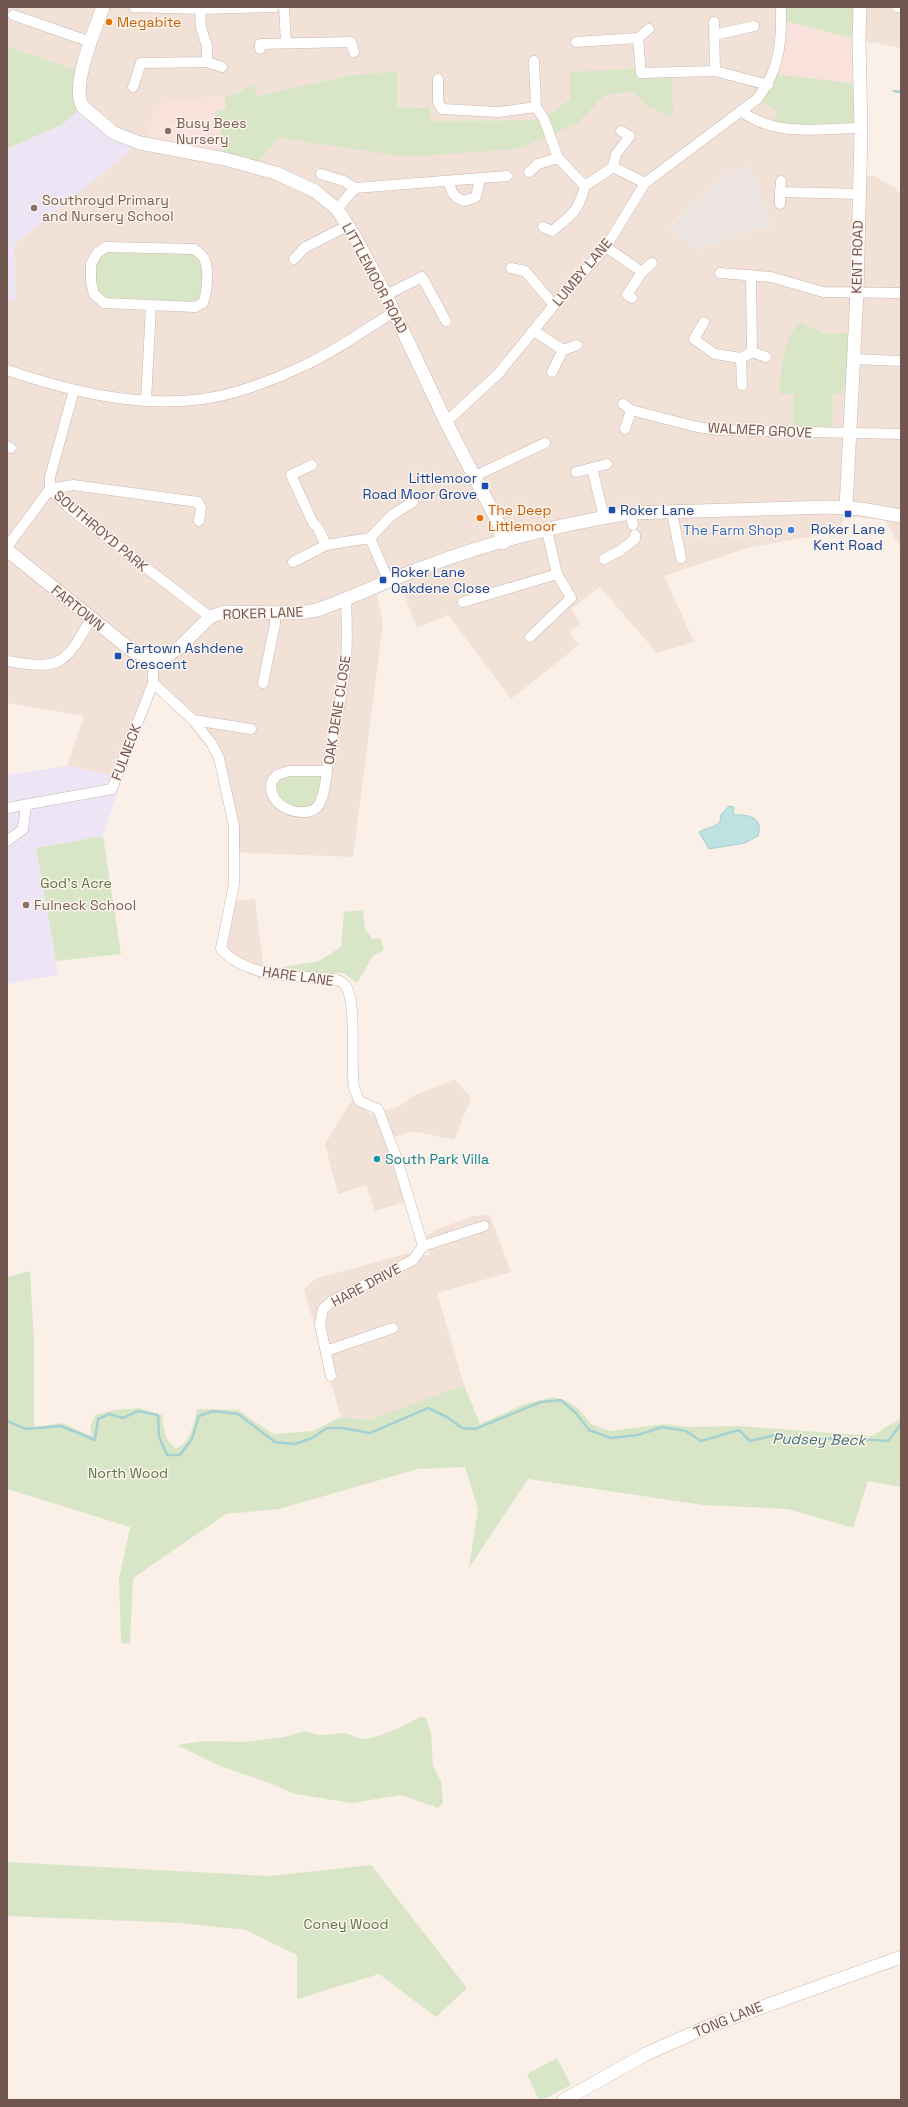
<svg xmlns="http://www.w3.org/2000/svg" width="908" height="2107" viewBox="0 0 908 2107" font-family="'Space Grotesk',sans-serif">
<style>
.residential{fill:#f1e1d7;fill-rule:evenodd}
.commercial{fill:#f9e1dc}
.industrial{fill:#ebe4e0}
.education{fill:#ede4f6}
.green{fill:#d8e6c7}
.water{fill:#bee1e1;stroke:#a5d1d2}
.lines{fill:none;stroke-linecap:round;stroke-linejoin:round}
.stream{stroke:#a5d1d2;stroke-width:2.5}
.minor-casing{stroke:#cbb7af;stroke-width:11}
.tertiary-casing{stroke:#cbb7af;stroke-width:14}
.minor{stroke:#fff;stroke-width:10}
.tertiary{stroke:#fff;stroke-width:13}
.food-dot{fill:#e8710a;stroke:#fdf5ed;stroke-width:1.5}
.education-dot{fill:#8d6e63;stroke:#fdf5ed;stroke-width:1.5}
.transit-dot{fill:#1a4fb4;stroke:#fdf5ed;stroke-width:1.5}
.shop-dot{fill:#3f7fe0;stroke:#fdf5ed;stroke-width:1.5}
.culture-dot{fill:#0f9aa8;stroke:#fdf5ed;stroke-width:1.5}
.labels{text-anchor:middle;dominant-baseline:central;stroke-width:3;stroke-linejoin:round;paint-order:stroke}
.food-label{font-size:14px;fill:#c56008;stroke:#fdf5ed;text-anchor:start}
.education-label{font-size:14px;fill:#785e54;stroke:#fdf5ed;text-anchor:start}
.street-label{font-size:14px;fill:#71564f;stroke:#fdf5ed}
.transit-label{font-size:14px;fill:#164399;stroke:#fdf5ed;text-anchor:start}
.shop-label{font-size:14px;fill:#366cbe;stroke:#fdf5ed;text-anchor:end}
.park-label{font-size:14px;fill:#5c7548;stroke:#fdf5ed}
.culture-label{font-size:14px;fill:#0d838f;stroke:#fdf5ed;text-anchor:start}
.water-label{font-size:15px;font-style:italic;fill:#447374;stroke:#fdf5ed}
</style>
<rect width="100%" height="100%" fill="#faf0e7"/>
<!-- residential -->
<g class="residential">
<path d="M7 7H781L861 128 860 175 875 176 895 188 901 195V549L885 520 845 516 839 532 750 547 664 576 694 642 657 653 600 587 571 609 581 623 569 633 579 645 511 699 448 615 417 628 400 583 377 595 383 623 353 857 230 852V827L217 769 210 749 190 725 156 692 122 777 67 766 84 716 7 703V302H15L14 245 139 143 83 107 81 72 7 46ZM397 71V107L430 108 429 121 542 120 570 99 672 74 647 106 633 92 605 95 578 123 548 135 406 157 279 138 253 166 148 145 163 104 236 94 255 83 256 96 352 75ZM727 173 772 225 726 239 697 251 669 227 692 204Z"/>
<polygon points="860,7 901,7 901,48 859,40"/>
<polygon points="255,899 263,963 261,980 230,963 218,951 227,901"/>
<polygon points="455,1079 471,1098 454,1140 413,1131 384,1140 405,1202 375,1211 366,1185 338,1194 325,1144 352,1100 371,1115 400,1106 413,1096"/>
<polygon points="490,1215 511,1272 437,1293 464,1385 369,1420 341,1417 304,1289 315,1279 412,1252 430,1256 426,1236 438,1229 473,1216"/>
</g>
<!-- commercial -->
<g class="commercial">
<polygon points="781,20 859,40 860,84 773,74"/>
<polygon points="225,96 226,109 215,112 220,130 225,159 148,145 153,113 163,104"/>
</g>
<!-- industrial -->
<polygon class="industrial" points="750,164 772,225 726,239 697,251 669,228 692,204 727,173"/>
<!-- education -->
<g class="education">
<polygon points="83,107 140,143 14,245 15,302 7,302 7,149 61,125"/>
<polygon points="67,766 122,777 103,836 36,849 58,975 7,984 7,775"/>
</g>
<!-- green -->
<g class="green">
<polygon points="781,7 860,7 859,40 781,20"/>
<polygon points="7,46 82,72 83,107 61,125 7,149"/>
<polygon points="633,69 641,73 672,74 673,117 647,106 633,92 605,95 578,123 517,149 406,157 279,138 253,166 225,159 220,130 214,112 226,109 225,96 236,94 255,83 256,96 352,75 397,71 397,107 430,108 430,121 542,120 570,99 570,72"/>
<polygon points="773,74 860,84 861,128 772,128 778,111 757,99"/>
<polygon points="106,247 194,249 206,261 203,303 104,303 94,294 97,253"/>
<path d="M801 322 825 334 855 333 852 368 842 394H833L832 428 793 426 794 394H779C781 371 783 337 801 322Z"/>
<polygon points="327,771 313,811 283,806 271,786 277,775"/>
<polygon points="103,836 121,954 56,961 36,848"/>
<polygon points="363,910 365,928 372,939 381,938 384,950 373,956 357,983 343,973 280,972 278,968 319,961 341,947 344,912"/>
<path d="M30 1271 34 1340V1427L62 1423 92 1436 90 1427 95 1415 115 1410 140 1408 162 1415C164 1428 164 1443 177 1448 191 1442 194 1423 197 1409L238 1410 273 1434 313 1431 341 1417 369 1420 464 1385 480 1424 525 1404 553 1397 567 1401 578 1408 591 1424 610 1431 665 1424 689 1427 737 1426 872 1436 901 1418V1487L868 1481 853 1528 788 1509 703 1505 528 1479 469 1568 478 1509 465 1467 418 1469 279 1509 226 1514 133 1578 130 1644 121 1643 119 1579 130 1527 7 1489V1277Z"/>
<path d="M420 1717 426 1718 431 1734 433 1766 441 1781 443 1803 438 1808 400 1795 352 1803 295 1794 267 1782 220 1766 177 1745 203 1741 244 1742 284 1737 306 1731C322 1738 325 1734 342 1733 350 1732 357 1740 366 1739 380 1737 408 1724 420 1717Z"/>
<polygon points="7,1862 270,1876 371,1865 467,1988 436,2017 379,1974 297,1999 297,1955 246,1930 181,1923 7,1916"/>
<polygon points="557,2058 571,2085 542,2100 538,2098 527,2074"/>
</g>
<!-- water -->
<path class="water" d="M729 806 734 807 733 815C748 814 764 817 758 836L745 843 709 849 699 832C705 828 714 828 720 822L721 814Z"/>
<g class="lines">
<!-- stream -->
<g class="stream">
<polyline points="894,91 901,92"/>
<polyline points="7,1421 26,1429 61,1426 95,1440 98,1419 109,1414 123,1418 138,1411 158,1415 159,1437 167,1455 180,1455 192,1439 199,1416 213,1411 238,1414 275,1442 295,1444 312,1438 327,1428 342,1428 370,1433 428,1408 447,1417 462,1428 475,1429 541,1402 561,1400 576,1413 589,1430 611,1438 638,1435 662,1427 686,1431 701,1441 739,1430 750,1441 775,1435 793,1441 841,1438 888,1441 901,1424"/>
</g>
<defs>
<g id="minor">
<polyline points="134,7 200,9 274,7"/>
<polyline points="284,7 286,43"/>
<polyline points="897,7 901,8"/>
<polyline points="13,15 91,42"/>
<polyline points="714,22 715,71"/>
<polyline points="714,35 754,26"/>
<polyline points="638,38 649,29"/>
<polyline points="576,42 638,38 641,73 715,71 768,85"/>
<polyline points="260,49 260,44 351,42 354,52"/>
<polyline points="534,61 536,107 544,119 558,158 585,186"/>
<polyline points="207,62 222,67"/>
<polyline points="438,79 438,102 442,109 498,112 536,107"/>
<polyline points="133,87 141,63 207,62 207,46 201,28 200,9"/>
<path d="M741 111C777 138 819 128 861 128"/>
<polyline points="613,167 616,154 630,136 621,131"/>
<polyline points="529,172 538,164 558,158"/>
<polyline points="321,174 344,181 355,188"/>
<path d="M449 181C451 192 453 197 464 201L476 197 480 179"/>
<polyline points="781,181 780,192 859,194"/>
<polyline points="780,204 780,192"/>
<polyline points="337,209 355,188 507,176"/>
<path d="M543 227 552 231C572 215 578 212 585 186L613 167 645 183"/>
<polyline points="606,247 642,272 627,295 632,298"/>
<polyline points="294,259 304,248 349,225"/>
<polyline points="511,268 525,271 554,305"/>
<polyline points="642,272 652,263"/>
<polyline points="720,273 771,277 823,292 901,293"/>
<polyline points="386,295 422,277 446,321"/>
<polyline points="704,322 694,339 715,354 741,358 752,352 751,275"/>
<polyline points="534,331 563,350 552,372"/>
<polyline points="563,350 577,345"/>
<polyline points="752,352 766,357"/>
<polyline points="741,358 742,385"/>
<polyline points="853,359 901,361"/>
<path d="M7 370C69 391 137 408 203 399 234 395 274 380 303 366 335 352 364 330 394 312"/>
<path d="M146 401 151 305 104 303 94 294 91 282V264L97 253 106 247 194 249C198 252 204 256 205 261 209 271 207 293 203 303L195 307 151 305"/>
<polyline points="623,404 631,410 697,427 720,430 901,434"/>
<path d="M446 422 499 373 554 305 606 247 645 183 757 99C779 72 782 42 781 7"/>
<polyline points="625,429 631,410"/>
<polyline points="7,446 11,448"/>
<polyline points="312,465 291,475 313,523 318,528 326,545"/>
<polyline points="592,468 607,464"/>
<polyline points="576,472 592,468 604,517"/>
<polyline points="475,476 545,443"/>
<polyline points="50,489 69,508 210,617"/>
<polyline points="50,489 73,485 198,502 201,508 199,521"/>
<polyline points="50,489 50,477 74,390"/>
<polyline points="672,512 681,558"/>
<polyline points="630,513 633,525"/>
<polyline points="370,538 389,582"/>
<polyline points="7,547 50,489"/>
<polyline points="604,559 621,550 635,539 635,535"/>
<polyline points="293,562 326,545 370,538 392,515 413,502"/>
<polyline points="463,602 557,574"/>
<polyline points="530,637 571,598 557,574 547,531"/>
<path d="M7 661C60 670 64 666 91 619"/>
<path d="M153 683 193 720 212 744 219 758 234 826V884L221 949C245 975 282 975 315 978 324 978 337 977 344 984 358 997 350 1066 354 1087 355 1092 358 1096 359 1101L378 1109 397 1159 423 1246"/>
<polyline points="263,683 275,624 275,613"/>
<polyline points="193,720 251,729"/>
<path d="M327 771H289L277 775 272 781C265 808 306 820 317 807 325 798 326 776 328 763 334 733 341 701 345 670 348 647 347 623 346 600"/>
<polyline points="7,808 112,789 153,683 153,659"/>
<polyline points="7,841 23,829 26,805"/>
<polyline points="423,1246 484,1226"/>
<polyline points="326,1351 393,1328"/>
<polyline points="331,1376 320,1325 323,1309 332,1301 413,1260 423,1246"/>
</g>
<g id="tertiary">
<path d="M103 7C95 30 70 87 83 107L114 133 140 143 225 159 276 173 315 191 337 209 355 237 386 295 446 422 498 522 503 543"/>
<polyline points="846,507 857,292 861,133 859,40 860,7"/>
<path d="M7 550 131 650 153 659 167 656 180 647 210 617 224 612 299 613 317 610C354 597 388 580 424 567 490 542 561 524 630 513L830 507 861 509 901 516"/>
<polyline points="564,2100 648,2053 707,2027 901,1957"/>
</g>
</defs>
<!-- minor casing -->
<use href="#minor" class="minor-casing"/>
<!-- tertiary casing -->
<use href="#tertiary" class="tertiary-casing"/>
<!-- minor -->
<use href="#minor" class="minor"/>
<!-- tertiary -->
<use href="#tertiary" class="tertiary"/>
</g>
<!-- markers -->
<g class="food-dot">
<circle cx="109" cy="22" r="4"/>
<circle cx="480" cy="518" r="4"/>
</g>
<g class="education-dot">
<circle cx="168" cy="131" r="4"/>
<circle cx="34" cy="208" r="4"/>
<circle cx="26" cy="905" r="4"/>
</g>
<g class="transit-dot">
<rect x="481" y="482" width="8" height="8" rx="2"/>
<rect x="608" y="506" width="8" height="8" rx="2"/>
<rect x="844" y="510" width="8" height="8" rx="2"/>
<rect x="379" y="576" width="8" height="8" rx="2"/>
<rect x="114" y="652" width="8" height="8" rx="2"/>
</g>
<circle class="shop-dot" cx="791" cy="530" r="4"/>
<circle class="culture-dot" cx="377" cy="1159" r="4"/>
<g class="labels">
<!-- food labels -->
<g class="food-label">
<text x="117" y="22">Megabite</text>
<text x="488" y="510">The Deep<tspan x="488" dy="16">Littlemoor</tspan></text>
</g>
<!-- education labels -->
<g class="education-label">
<text x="176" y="123">Busy Bees<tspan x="176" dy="16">Nursery</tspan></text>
<text x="42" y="200">Southroyd Primary<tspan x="42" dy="16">and Nursery School</tspan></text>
<text x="34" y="905">Fulneck School</text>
</g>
<!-- street labels -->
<g class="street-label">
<text transform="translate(857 257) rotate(-89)">KENT ROAD</text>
<text transform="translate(582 272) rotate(-50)">LUMBY LANE</text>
<text transform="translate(375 278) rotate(62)">LITTLEMOOR ROAD</text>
<text transform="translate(760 430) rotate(3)">WALMER GROVE</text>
<text transform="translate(101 531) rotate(40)">SOUTHROYD PARK</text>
<text transform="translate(78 608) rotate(39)">FARTOWN</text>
<text transform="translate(263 613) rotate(-2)">ROKER LANE</text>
<text transform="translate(337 710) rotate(-81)">OAK DENE CLOSE</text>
<text transform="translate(126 752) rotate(-69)">FULNECK</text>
<text transform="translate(298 976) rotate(8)">HARE LANE</text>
<text transform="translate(366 1285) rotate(-28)">HARE DRIVE</text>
<text transform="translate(728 2019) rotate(-22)">TONG LANE</text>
</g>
<!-- transit labels -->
<g class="transit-label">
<text x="477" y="478" text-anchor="end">Littlemoor<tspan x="477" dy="16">Road Moor Grove</tspan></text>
<text x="620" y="510">Roker Lane</text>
<text x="848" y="529" text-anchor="middle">Roker Lane<tspan x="848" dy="16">Kent Road</tspan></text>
<text x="391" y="572">Roker Lane<tspan x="391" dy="16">Oakdene Close</tspan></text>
<text x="126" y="648">Fartown Ashdene<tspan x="126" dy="16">Crescent</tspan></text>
</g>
<!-- shop labels -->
<g class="shop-label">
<text x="783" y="530">The Farm Shop</text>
</g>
<!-- park labels -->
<g class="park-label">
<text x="76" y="883">God's Acre</text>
<text x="128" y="1473">North Wood</text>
<text x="346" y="1924">Coney Wood</text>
</g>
<!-- culture labels -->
<g class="culture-label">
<text x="385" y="1159">South Park Villa</text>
</g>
<!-- water labels -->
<g class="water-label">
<text transform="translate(819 1439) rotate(1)">Pudsey Beck</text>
</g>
</g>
<!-- border -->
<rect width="908" height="2107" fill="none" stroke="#71564f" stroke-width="16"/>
</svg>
